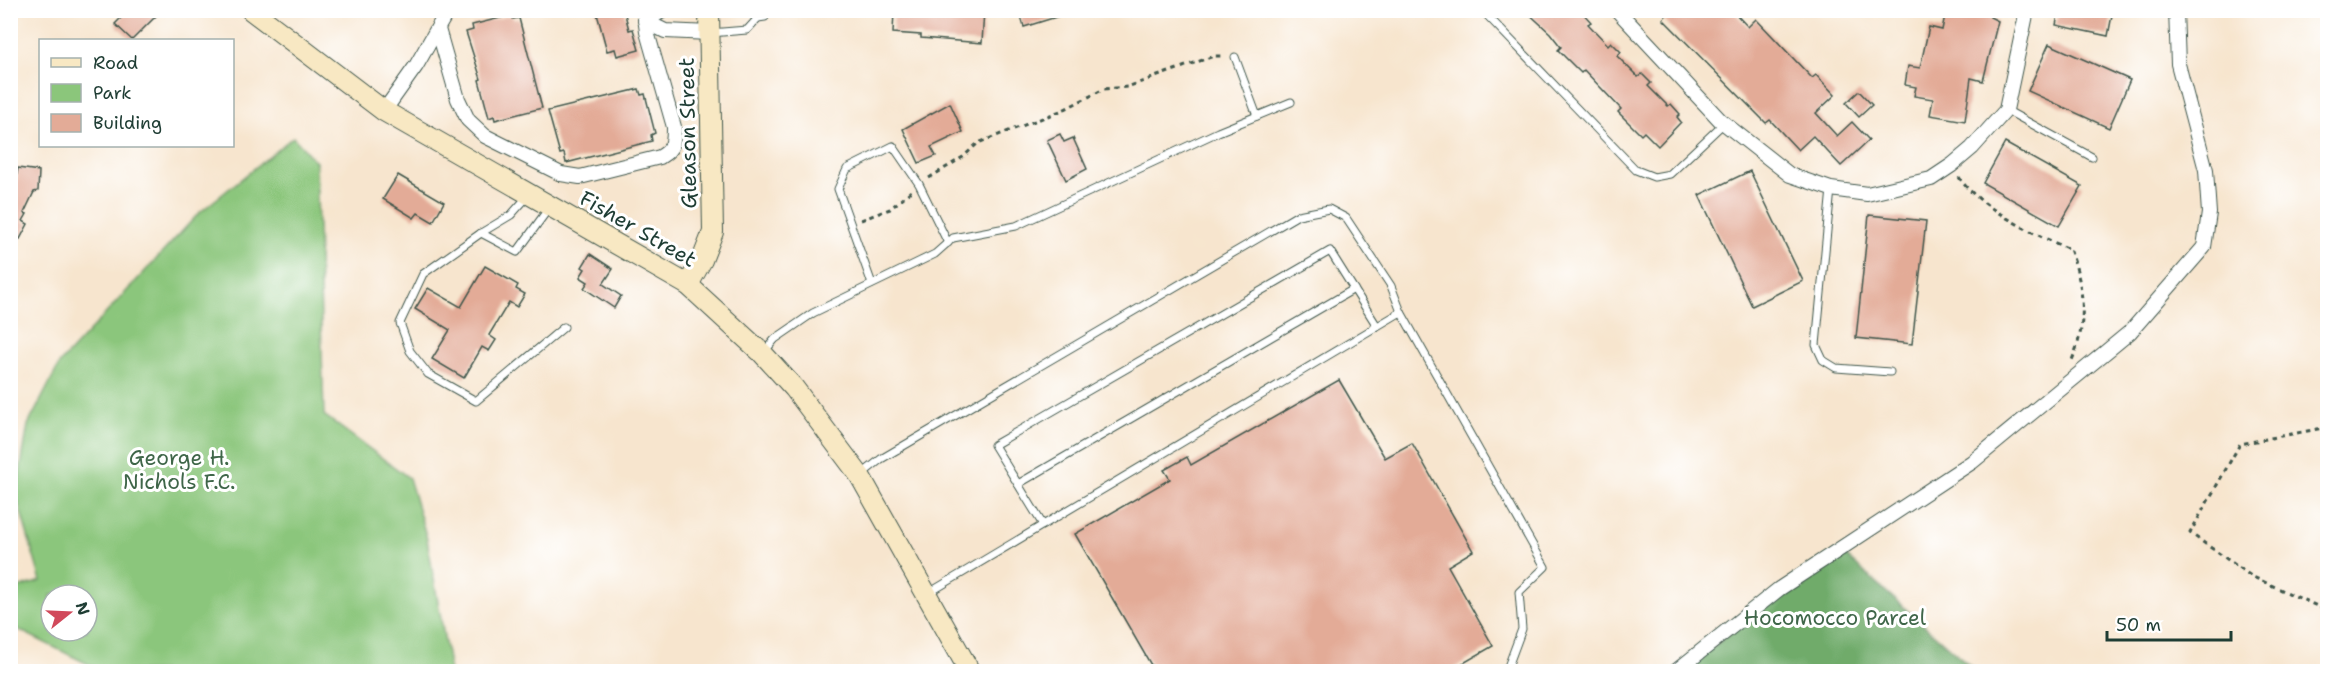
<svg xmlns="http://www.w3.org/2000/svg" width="2338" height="682" viewBox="0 0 2338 682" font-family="'Shantell Sans',sans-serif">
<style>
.green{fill:#8bc67b;stroke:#558258;stroke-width:1.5;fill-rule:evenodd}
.forest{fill:#70ab6b;stroke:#487450;stroke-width:1.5}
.building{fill:#e3ab97}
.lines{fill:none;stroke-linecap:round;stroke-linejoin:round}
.lane-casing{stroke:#3f564b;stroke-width:9}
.street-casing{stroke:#3f564b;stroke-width:16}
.secondary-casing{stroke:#3f564b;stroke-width:22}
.path{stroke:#3f564b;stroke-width:3;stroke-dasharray:4.5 4.5;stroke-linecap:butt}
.lane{stroke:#fff;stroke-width:7}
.street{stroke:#fff;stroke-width:14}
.secondary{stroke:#f8e8c3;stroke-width:20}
.labels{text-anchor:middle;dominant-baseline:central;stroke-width:6;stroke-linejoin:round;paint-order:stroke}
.street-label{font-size:21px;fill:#1f3d34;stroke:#fff}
.park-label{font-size:21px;fill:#3f6649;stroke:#fff}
</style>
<rect width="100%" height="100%" fill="#fff"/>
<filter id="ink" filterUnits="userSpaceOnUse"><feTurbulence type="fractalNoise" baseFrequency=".0167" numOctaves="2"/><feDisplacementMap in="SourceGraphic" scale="12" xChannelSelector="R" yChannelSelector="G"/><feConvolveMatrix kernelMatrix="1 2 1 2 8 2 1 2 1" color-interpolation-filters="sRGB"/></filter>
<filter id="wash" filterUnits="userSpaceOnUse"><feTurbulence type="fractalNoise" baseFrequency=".008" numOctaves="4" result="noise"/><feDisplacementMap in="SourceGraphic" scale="24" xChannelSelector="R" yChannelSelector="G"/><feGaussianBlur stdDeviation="1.35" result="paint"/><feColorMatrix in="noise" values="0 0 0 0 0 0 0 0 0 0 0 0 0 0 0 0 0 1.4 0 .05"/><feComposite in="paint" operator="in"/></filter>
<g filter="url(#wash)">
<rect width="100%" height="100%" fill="#f7e5ce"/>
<!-- green -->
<path class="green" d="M293 137 316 162 324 415 409 478 427 539 450 671H102L11 626V590L41 581 16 495 28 425 60 363 199 213ZM51 595H87V631H51Z"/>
<!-- forest -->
<polygon class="forest" points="1839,550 1976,671 1680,672"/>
<g id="blocks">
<!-- building -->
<g class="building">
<polygon points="129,10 162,10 132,40 115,24"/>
<polygon points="596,10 624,10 629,30 633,29 639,50 617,56 615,49 607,51"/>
<polygon points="894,10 984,10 982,43 921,38 921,35 893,33"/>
<polygon points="1019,10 1066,10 1066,14 1024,27"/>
<polygon points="1525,10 1580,10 1591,22 1588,24 1608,45 1611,42 1621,52 1617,56 1638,77 1642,74 1651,83 1648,86 1668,106 1671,104 1680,114 1677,117 1681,122 1658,146 1644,132 1641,135 1618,112 1621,109 1584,70 1581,73 1558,50 1561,47 1550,33"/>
<polygon points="1671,10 1732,10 1748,27 1756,19 1812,78 1816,75 1835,95 1816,113 1837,136 1852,122 1869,140 1841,166 1813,136 1798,150 1770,120 1766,123 1663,19"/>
<polygon points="1946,10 1973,10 1990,14 1990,17 1998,21 1983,81 1971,78 1965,121 1930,115 1933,99 1914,96 1916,87 1905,85 1908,66 1920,68 1929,27 1942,30"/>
<polygon points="2059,10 2113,10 2108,36 2056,25"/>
<polygon points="512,15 513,19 519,18 542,108 495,120 494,116 489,118 479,80 481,79 466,32 473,30 472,25"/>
<polygon points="2049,44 2130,80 2109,128 2028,91"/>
<polygon points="639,89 641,95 645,94 655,133 651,135 652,141 566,163 564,153 560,154 548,111"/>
<polygon points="1859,91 1872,105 1859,117 1846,103"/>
<polygon points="950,103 963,132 931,147 936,156 919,163 903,129"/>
<polygon points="1060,134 1064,142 1073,138 1087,169 1066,180 1047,140"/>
<polygon points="2005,143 2082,186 2059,226 1983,183"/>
<polygon points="18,168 39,171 38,191 34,192 24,213 27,214 23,221 28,224 20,239 16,237 10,249 10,189 16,181"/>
<polygon points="1750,171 1803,281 1752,306 1699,195"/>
<polygon points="398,175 444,202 433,222 418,213 414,218 383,199"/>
<polygon points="1869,215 1926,221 1912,344 1856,338"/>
<polygon points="590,254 613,269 603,284 621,296 614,308 584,288 588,282 580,277 585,269 582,267"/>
<polygon points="485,266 518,285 516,289 525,294 517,307 509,302 489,335 496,340 489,351 482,347 464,378 432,359 450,330 415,309 428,288 461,307"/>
<polygon points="1339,380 1385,458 1412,443 1473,551 1448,566 1493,646 1448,672 1155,672 1075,534 1170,479 1164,470 1187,457 1191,465"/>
</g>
</g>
</g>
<g filter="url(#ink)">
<use href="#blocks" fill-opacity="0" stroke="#3f564b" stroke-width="1.5"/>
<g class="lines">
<defs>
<g id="lane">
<polyline points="1482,10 1636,170 1654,177 1670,174 1724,123"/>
<polyline points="758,18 765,17 764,10"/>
<polyline points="710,33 747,30 758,18 746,10"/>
<polyline points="1235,57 1257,116"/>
<polyline points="2006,110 2092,157"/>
<polyline points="1831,189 1816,345 1823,360 1836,368 1890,372"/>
<polyline points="528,196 511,215 481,233 423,274 400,323 410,351 428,374 476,401 564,327"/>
<polyline points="481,233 517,252 549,208"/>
<polyline points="872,284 838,189 847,169 893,146 919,184 948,243"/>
<polyline points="1401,312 1545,567 1519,592 1522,629 1506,672"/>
<polyline points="764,352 775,339 813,313 935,254 953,238 1016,226 1218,132 1291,102"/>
<polyline points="862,474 881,459 1298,215 1329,209 1346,218 1391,286 1401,312 927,594"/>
<polyline points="1018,484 1354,289"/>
<polyline points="1043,525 994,445 1330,251 1377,326"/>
</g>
<g id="street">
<polyline points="664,10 645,21 665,31 710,33"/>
<polyline points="1617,10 1720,120 1790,175 1831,189 1867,194 1931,179 1952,165 1972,148 2006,110 2027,10"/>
<path d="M438 29 458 99 468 120 485 136 561 174 580 177 660 157C674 149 674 142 674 127L647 32 644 10"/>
<polyline points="384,111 416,66 448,10"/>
<polyline points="1675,672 1779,589 1972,462 2130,332 2204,247 2209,213 2206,170 2178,64 2176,10"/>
</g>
<g id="secondary">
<polyline points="251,10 384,111 688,285 763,354 794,388 860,476 970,672"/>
<polyline points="688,285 702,260 713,232 709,10"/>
</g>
</defs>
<!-- lane casing -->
<use href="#lane" class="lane-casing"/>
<!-- street casing -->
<use href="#street" class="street-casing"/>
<!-- secondary casing -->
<use href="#secondary" class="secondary-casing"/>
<!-- path -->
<g class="path">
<path d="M1959 177C1976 206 2039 237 2070 249 2084 287 2088 322 2072 360"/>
<polyline points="929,178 963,157 978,143 1063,110 1104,89 1127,87 1214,56 1224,56"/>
<polyline points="861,220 890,209 911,191"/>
<polyline points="2328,427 2240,444 2190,533 2251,576 2328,611"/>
</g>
<!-- lane -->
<use href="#lane" class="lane"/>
<!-- street -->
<use href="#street" class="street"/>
<!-- secondary -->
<use href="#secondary" class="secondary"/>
</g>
</g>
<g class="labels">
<!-- street labels -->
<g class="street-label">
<text transform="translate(688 133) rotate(-91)">Gleason Street</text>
<text transform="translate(638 229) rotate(30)">Fisher Street</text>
</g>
<!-- park labels -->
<g class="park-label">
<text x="179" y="458">George H.<tspan x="179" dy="24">Nichols F.C.</tspan></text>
<text x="1835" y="618">Hocomocco Parcel</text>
</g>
</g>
<!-- margin -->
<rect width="2338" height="682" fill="none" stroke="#fff" stroke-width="36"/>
<!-- legend -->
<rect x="39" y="39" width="195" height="108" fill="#ffffff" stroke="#a5b1ae" stroke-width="1.5"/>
<rect x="51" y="58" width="30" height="9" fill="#f8e8c3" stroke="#a5b1ae" stroke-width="1.5"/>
<text x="93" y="69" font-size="18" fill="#1f3d34">Road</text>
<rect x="51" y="84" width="30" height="18" fill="#8bc67b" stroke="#a5b1ae" stroke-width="1.5"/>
<text x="93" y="99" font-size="18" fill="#1f3d34">Park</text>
<rect x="51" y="114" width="30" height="18" fill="#e3ab97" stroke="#a5b1ae" stroke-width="1.5"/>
<text x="93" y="129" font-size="18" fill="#1f3d34">Building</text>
<!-- north arrow -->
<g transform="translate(69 613) rotate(72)"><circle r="28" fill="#ffffff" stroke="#a5b1ae" stroke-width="1.5"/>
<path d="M0-4.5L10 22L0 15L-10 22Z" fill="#d1495b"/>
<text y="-9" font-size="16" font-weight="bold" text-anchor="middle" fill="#1f3d34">N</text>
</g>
<!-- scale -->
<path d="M2107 631v9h124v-9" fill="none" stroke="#1f3d34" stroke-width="3"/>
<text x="2116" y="631" font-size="18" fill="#1f3d34" stroke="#ffffff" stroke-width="4.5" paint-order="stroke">50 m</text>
</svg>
